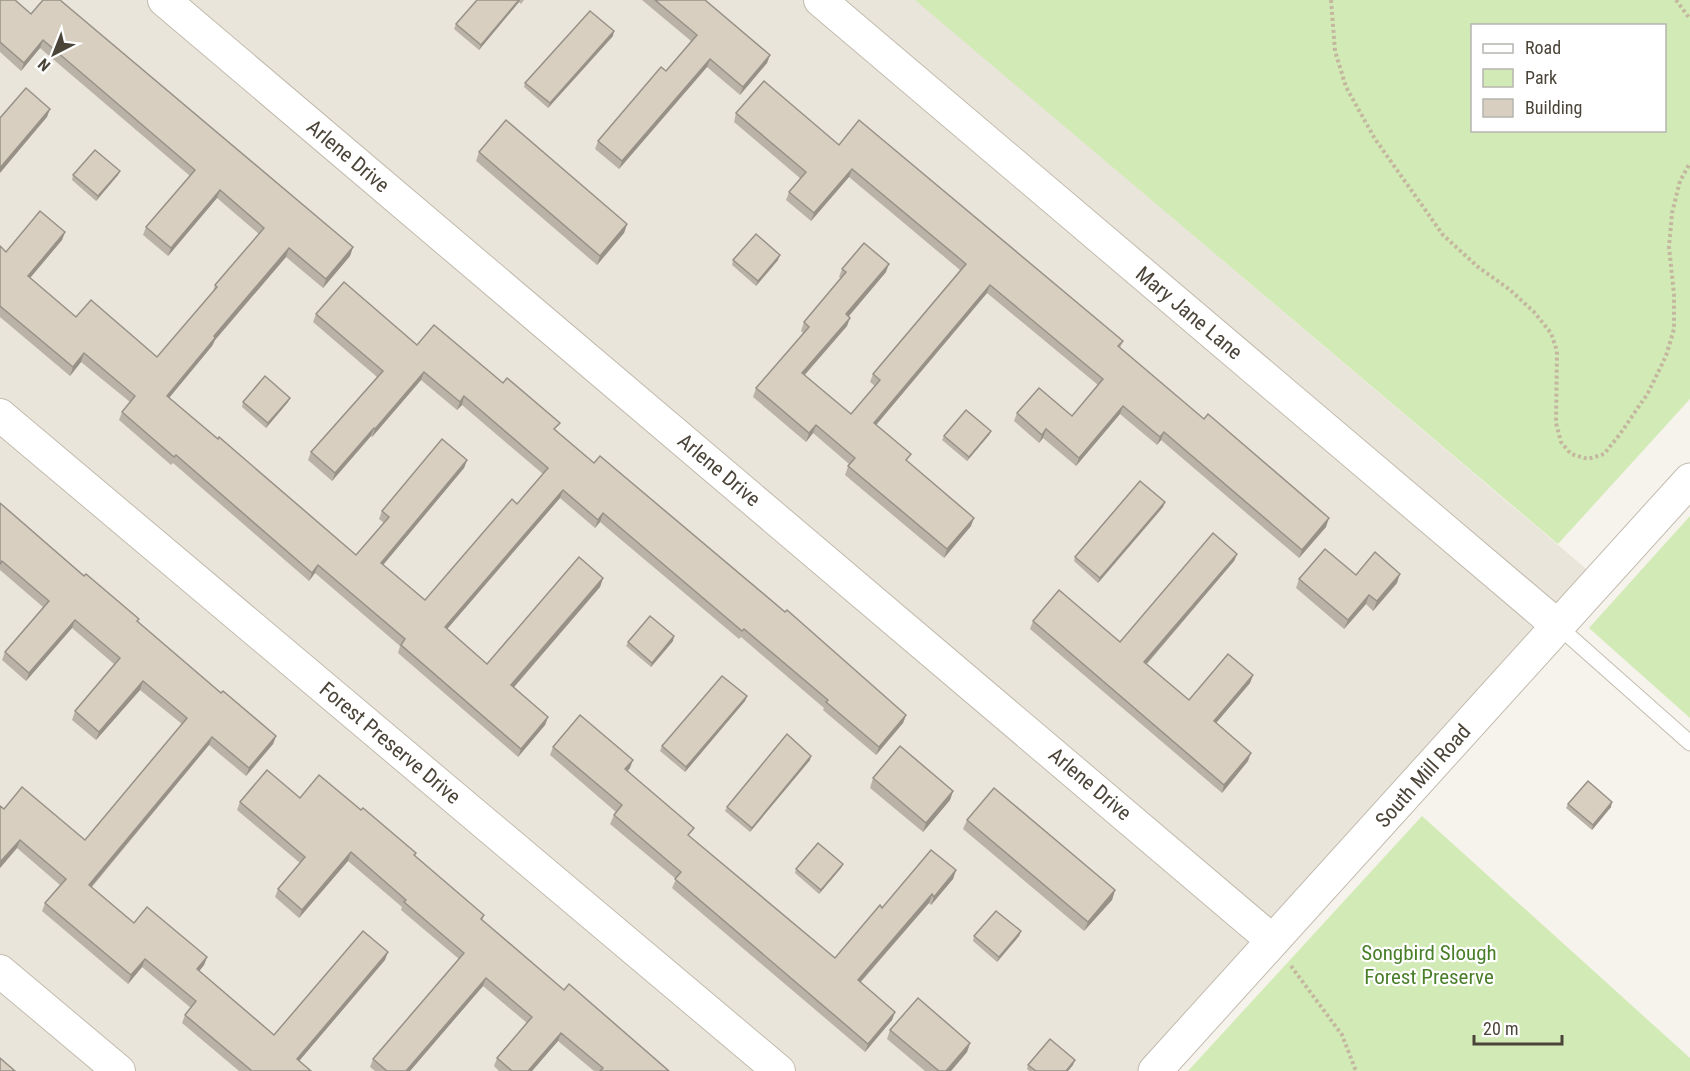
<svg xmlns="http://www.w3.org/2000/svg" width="1690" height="1071" viewBox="0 0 1690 1071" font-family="'Roboto Condensed',sans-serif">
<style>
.residential{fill:#eae5da}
.green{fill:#d2eab5;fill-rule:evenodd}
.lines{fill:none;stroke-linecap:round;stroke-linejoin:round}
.service-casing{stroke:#c2bbae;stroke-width:17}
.minor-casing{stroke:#c2bbae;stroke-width:34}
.tertiary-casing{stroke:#c2bbae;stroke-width:35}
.path{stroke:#c4b79f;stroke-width:4;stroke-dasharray:3 3;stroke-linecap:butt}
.service{stroke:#fff;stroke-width:15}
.minor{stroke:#fff;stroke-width:32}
.tertiary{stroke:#fff;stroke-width:33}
.wall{fill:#bab2a6}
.shaded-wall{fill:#979187}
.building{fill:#d8cfc1;stroke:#979187;stroke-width:1.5}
.labels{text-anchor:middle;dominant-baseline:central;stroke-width:4.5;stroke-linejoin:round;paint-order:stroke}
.street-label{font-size:21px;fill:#4b4439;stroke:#fff}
.park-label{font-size:21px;fill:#4a7f2a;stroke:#fff}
</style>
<rect width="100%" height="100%" fill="#f6f3ec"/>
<!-- residential -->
<polygon class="residential" points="0,0 916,0 1591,573 1138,1071 0,1071"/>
<!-- green -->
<g class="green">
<path d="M915 0H1690V399L1558 544ZM1472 26H1664V130H1472Z"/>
<polygon points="1690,516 1690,718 1589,628"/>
<polygon points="1422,816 1690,1058 1690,1071 1188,1071"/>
</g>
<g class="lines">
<defs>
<polyline id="service" points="1558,626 1690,743"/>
<g id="minor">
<polyline points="164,0 1273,941"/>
<polyline points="820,0 1558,626"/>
<polyline points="0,415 779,1071"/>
<polyline points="0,971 119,1071"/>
</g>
<polyline id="tertiary" points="1155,1071 1690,480"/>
</defs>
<!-- service casing -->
<use href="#service" class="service-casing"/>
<!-- minor casing -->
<use href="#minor" class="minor-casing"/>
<!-- tertiary casing -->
<use href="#tertiary" class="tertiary-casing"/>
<!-- path -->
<g class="path">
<polyline points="1331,0 1335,51 1346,87 1375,139 1443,235 1478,267 1509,289 1534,312 1551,333 1557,351 1556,423 1561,442 1571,454 1588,459 1604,454 1620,434 1648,393 1666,356 1674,329 1674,294 1669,247 1672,213 1680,181 1690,163"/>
<polyline points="1676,0 1690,19"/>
<polyline points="1291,966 1342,1035 1356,1071"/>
</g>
<!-- service -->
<use href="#service" class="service"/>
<!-- minor -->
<use href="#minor" class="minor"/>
<!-- tertiary -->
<use href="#tertiary" class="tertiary"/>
</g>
<!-- wall -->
<g class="wall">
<polygon points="0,0 31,14 353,247 350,256 323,288 286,257 215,340 212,346 169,398 356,555 384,523 379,519 382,511 467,460 464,468 383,565 425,600 517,504 543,474 462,405 457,410 421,380 372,437 371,436 332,481 308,460 311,452 377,377 313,322 316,314 417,345 557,431 594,463 906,715 903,723 876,755 823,710 824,708 741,637 739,639 600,522 595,528 560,498 447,629 487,664 603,578 600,587 514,687 548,717 545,725 518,757 398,653 400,646 315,573 309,581 173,463 171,465 119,420 122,412 130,402 81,362 70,376 0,317 0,246 6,252 65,232 62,240 30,278 76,317 157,357 213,292 215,285 259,234 217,198 168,256 143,235 146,227 190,176 40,48 21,71 0,52"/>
<polygon points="477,0 524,0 521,4 519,2 479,50 454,29 456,24"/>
<polygon points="642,0 705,0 770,55 767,63 740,95 707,67 619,169 595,149 598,141 666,71 691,41"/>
<polygon points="613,36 548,108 524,87 525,83"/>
<polygon points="736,113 839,145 1123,341 1120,348 1326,527 1299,558 1161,440 1157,445 1120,414 1076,466 1043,438 1039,443 1014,421 1017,413 1072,416 1098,385 987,293 876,425 908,462 971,526 944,558 845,475 849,464 813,433 806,442 753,397 756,388 803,333 801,331 804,322 841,278 839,277 842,269 886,272 849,316 847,326 805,375 851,414 875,386 870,382 873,374 960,270 849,177 811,221 786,200 789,192 801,179 734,122"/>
<polygon points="479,152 627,224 624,233 597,265 476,161"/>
<polygon points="73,175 118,175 96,201 72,180"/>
<polygon points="733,260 778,260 756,286 732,265"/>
<polygon points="290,398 288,402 266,428 242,407 243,402"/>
<polygon points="991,431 989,435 967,461 942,440 944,436"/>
<polygon points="1165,502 1163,507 1098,583 1074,561 1075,557"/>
<polygon points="0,503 221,693 276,736 273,744 246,776 209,745 92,887 134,923 207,957 204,965 199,971 274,1035 385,960 299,1061 311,1071 239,1071 182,1023 185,1015 191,1008 142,967 128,984 42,911 45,903 60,885 17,848 0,868 0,806 4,809 85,840 182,724 140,690 96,740 72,720 75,711 114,664 72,628 26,681 2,660 5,652 43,607 0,570"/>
<polygon points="1237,554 1234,561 1147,664 1189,700 1253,675 1250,683 1216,723 1248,761 1222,793 1030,629 1033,621 1120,642"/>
<polygon points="1356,575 1397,583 1373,611 1366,604 1344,629 1296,588 1299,579"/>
<polygon points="673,641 651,667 626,646 628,642"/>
<polygon points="747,696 745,701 685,772 660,751 662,746"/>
<polygon points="553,747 630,768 627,772 690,837 835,958 882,908 956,870 953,879 931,905 929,903 861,982 895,1012 892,1020 865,1052 672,888 676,879 610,824 614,815 616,812 550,755"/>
<polygon points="810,760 750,832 725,811 727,807"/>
<polygon points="873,778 953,791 950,800 923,832 870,788"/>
<polygon points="300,798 361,810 416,853 415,856 484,915 482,920 564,990 669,1071 594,1071 558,1041 532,1071 499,1071 494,1066 497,1058 527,1023 483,986 410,1071 375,1071 370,1067 373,1059 459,959 401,910 402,907 348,861 299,918 275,897 278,889 300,863 237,810 240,802"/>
<polygon points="1568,804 1611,807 1592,830 1566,808"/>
<polygon points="967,820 1115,890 1112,900 1084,931 963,829"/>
<polygon points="841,868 819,894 795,873 796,869"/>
<polygon points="1021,931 1019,936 997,962 973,941 974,936"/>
<polygon points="890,1030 970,1043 967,1052 951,1071 925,1071 887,1039"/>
<polygon points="1028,1065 1073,1065 1068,1071 1029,1071 1027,1069"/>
</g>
<!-- shaded-wall -->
<g class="shaded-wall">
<polygon points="519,0 520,0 519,2 479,50 481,45"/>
<polygon points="614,31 613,36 548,108 550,103"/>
<polygon points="43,40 40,48 21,71 24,63"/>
<polygon points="770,55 767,63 740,95 743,87"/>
<polygon points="710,59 707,67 619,169 622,161"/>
<polygon points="50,109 47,117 0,173 0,168"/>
<polygon points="852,169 849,177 811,221 814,213"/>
<polygon points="120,171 118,175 96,201 98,196"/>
<polygon points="220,190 217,198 168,256 171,248"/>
<polygon points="627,224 624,233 597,265 600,256"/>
<polygon points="65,232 62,240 25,284 28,276"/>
<polygon points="353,247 350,256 323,288 326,279"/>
<polygon points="289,248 286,257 215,340 212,346 164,404 167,396 214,336"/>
<polygon points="780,255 778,260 756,286 758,281"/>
<polygon points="889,264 886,272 843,323 846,314"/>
<polygon points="990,285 987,293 871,431 874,423"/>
<polygon points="850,318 847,326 799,381 802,373"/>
<polygon points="84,353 81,362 70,376 73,367"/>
<polygon points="424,372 421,380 372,437 375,429"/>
<polygon points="464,396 462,405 457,410 460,402"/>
<polygon points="290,398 288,402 266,428 268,423"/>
<polygon points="1123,406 1120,414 1076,466 1079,458"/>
<polygon points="816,425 813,433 806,442 809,433"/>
<polygon points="374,428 371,436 332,481 335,473"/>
<polygon points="1046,429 1043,438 1039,443 1042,435"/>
<polygon points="991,431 989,435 967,461 969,457"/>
<polygon points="1164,432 1161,440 1157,445 1160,437"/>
<polygon points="467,460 464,468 378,571 381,563"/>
<polygon points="563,490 560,498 442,635 445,627"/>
<polygon points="1165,502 1163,507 1098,583 1100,578"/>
<polygon points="603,513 600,522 595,528 598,520"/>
<polygon points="974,518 971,526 944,558 947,549"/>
<polygon points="1329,518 1326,527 1299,558 1302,550"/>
<polygon points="1237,554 1234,561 1141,670 1144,662"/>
<polygon points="318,565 315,573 309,581 312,573"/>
<polygon points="1400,574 1397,583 1373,611 1377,601"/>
<polygon points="603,578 600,587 508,694 511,685"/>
<polygon points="1369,595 1366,604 1344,629 1348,620"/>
<polygon points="75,620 72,628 26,681 29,673"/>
<polygon points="674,636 673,641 651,667 652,663"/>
<polygon points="1253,675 1250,683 1211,729 1214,721"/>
<polygon points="143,681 140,690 96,740 99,732"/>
<polygon points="747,696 745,701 685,772 686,767"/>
<polygon points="906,715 903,723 876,755 879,747"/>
<polygon points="548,717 545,725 518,757 521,749"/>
<polygon points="276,736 273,744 246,776 249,768"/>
<polygon points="212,737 209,745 86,893 89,885"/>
<polygon points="1251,753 1248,761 1222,793 1224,785"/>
<polygon points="811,756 810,760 750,832 752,828"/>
<polygon points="633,760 630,768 622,778 625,769"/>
<polygon points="953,791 950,800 923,832 926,823"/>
<polygon points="1612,802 1611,807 1592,830 1593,825"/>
<polygon points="20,840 17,848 0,868 0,863"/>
<polygon points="351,852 348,861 299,918 302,910"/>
<polygon points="843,864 841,868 819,894 821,890"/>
<polygon points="956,870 953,879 931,905 934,897"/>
<polygon points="1115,890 1112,900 1084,931 1088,922"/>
<polygon points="932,894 929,903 855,988 858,980"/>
<polygon points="1021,931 1019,936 997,962 999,957"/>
<polygon points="388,952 385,960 294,1067 297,1059"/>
<polygon points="207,957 204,965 194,978 197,969"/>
<polygon points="145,959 142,967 128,984 131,975"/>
<polygon points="486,978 483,986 410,1071 406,1071"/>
<polygon points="895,1012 892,1020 865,1052 868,1044"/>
<polygon points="561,1033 558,1041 532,1071 528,1071"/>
<polygon points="970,1043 967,1052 951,1071 946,1071"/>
<polygon points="1075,1060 1073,1065 1068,1071 1066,1071"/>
</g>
<!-- building -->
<g class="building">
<polygon points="0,0 15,0 31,14 43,0 60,0 353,247 326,279 289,248 214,336 215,338 167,396 218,439 219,437 356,555 389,517 382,511 442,439 467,460 381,563 425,600 512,499 517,504 548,468 464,396 460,402 424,372 375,429 374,428 335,473 311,452 383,371 316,314 344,282 417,345 434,325 503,383 507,378 560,423 554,429 594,463 600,456 785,612 787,610 906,715 879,747 826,702 828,700 744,629 742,631 603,513 598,520 563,490 445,627 487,664 579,557 603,578 511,685 548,717 521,749 401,645 405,639 318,565 312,573 176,455 174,457 122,412 135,396 84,353 73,367 0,306 0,246 6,252 40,211 65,232 28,276 76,317 91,300 157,357 217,287 215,285 264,228 220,190 171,248 146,227 195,170 43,40 24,63 0,42"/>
<polygon points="477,0 519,0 481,45 456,24"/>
<polygon points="655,0 705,0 770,55 743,87 710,59 622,161 598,141 661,67 666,71 697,35"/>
<polygon points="590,11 614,31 550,103 525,83"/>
<polygon points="764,81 839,145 859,120 1123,341 1118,346 1204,419 1208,414 1329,518 1302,550 1164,432 1160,437 1123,406 1079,458 1046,429 1042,435 1017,413 1039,388 1072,416 1103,379 990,285 874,423 911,454 906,460 974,518 947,549 848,466 855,458 816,425 809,433 756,388 809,327 804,322 846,272 842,269 864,243 889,264 846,314 850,318 802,373 851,414 880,380 873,374 966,264 852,169 814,213 789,192 806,172 736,113"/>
<polygon points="26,88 50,109 0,168 0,118"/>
<polygon points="506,120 627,224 600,256 479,152"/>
<polygon points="95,150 120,171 98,196 73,175"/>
<polygon points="756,234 780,255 758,281 733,260"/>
<polygon points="265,376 290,398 268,423 243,402"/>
<polygon points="966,410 991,431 969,457 944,436"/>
<polygon points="1140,481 1165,502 1100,578 1075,557"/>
<polygon points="0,503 84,576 86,574 139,619 137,621 221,693 223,691 276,736 249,768 212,737 89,885 134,923 147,907 207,957 197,969 274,1035 363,931 388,952 297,1059 311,1071 252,1071 185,1015 196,1001 145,959 131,975 45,903 66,879 20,840 0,862 0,806 4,809 22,787 85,840 187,718 143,681 99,732 75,711 120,658 75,620 29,673 5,652 49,601 2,561 0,564"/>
<polygon points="1213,533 1237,554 1144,662 1189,700 1228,654 1253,675 1214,721 1251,753 1224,785 1033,621 1059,590 1120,642"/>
<polygon points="1325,549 1356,575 1375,552 1400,574 1377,601 1369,595 1348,620 1299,579"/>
<polygon points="650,616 674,636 652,663 628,642"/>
<polygon points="722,676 747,696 686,767 662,746"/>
<polygon points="580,715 633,760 625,769 694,828 688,835 835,958 880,905 882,908 931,850 956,870 934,897 932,894 858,980 895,1012 868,1044 675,879 681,872 614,815 622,805 553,747"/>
<polygon points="787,734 811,756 752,828 727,807"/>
<polygon points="900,746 953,791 926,823 873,778"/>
<polygon points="267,770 300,798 319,775 361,810 363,808 416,853 414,855 484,915 481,919 564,990 569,984 669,1071 600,1071 603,1068 561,1033 528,1071 512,1071 497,1058 532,1017 486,978 406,1071 387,1071 373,1059 464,953 404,902 406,900 351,852 302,910 278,889 305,857 240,802"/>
<polygon points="1588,781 1612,802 1593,825 1568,804"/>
<polygon points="994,788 1115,890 1088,922 967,820"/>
<polygon points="818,843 843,864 821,890 796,869"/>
<polygon points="996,911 1021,931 999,957 974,936"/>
<polygon points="918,998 970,1043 946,1071 939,1071 890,1030"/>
<polygon points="1050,1039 1075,1060 1066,1071 1036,1071 1028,1065"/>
<polygon points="0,1058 15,1071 0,1071"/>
</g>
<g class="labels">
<!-- street labels -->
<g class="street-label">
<text transform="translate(348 156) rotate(40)">Arlene Drive</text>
<text transform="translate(1189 313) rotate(40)">Mary Jane Lane</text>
<text transform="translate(719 470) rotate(40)">Arlene Drive</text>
<text transform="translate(390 743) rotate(40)">Forest Preserve Drive</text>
<text transform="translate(1423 776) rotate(-48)">South Mill Road</text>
<text transform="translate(1090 784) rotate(40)">Arlene Drive</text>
</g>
<!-- park labels -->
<g class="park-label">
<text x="1429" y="953">Songbird Slough<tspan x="1429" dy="24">Forest Preserve</tspan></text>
</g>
</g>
<!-- legend -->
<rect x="1471" y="24" width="195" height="108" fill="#ffffff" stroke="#b7b4b0" stroke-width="1.5"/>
<rect x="1483" y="44" width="30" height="9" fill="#ffffff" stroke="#b7b4b0" stroke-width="1.5"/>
<text x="1525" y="54" font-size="18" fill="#4b4439">Road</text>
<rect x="1483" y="69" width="30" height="18" fill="#d2eab5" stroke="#b7b4b0" stroke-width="1.5"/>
<text x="1525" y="84" font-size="18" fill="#4b4439">Park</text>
<rect x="1483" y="99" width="30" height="18" fill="#d8cfc1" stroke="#b7b4b0" stroke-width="1.5"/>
<text x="1525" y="114" font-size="18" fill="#4b4439">Building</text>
<!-- north arrow -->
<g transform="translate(54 54) rotate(222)" stroke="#ffffff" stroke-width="4.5" paint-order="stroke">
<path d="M0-4.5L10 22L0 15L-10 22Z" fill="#4b4439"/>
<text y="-9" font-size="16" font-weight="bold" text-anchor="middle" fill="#4b4439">N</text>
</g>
<!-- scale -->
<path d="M1474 1035v9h88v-9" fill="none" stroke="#4b4439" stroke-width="3"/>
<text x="1483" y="1035" font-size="18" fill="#4b4439" stroke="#ffffff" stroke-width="4.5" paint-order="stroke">20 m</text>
</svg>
